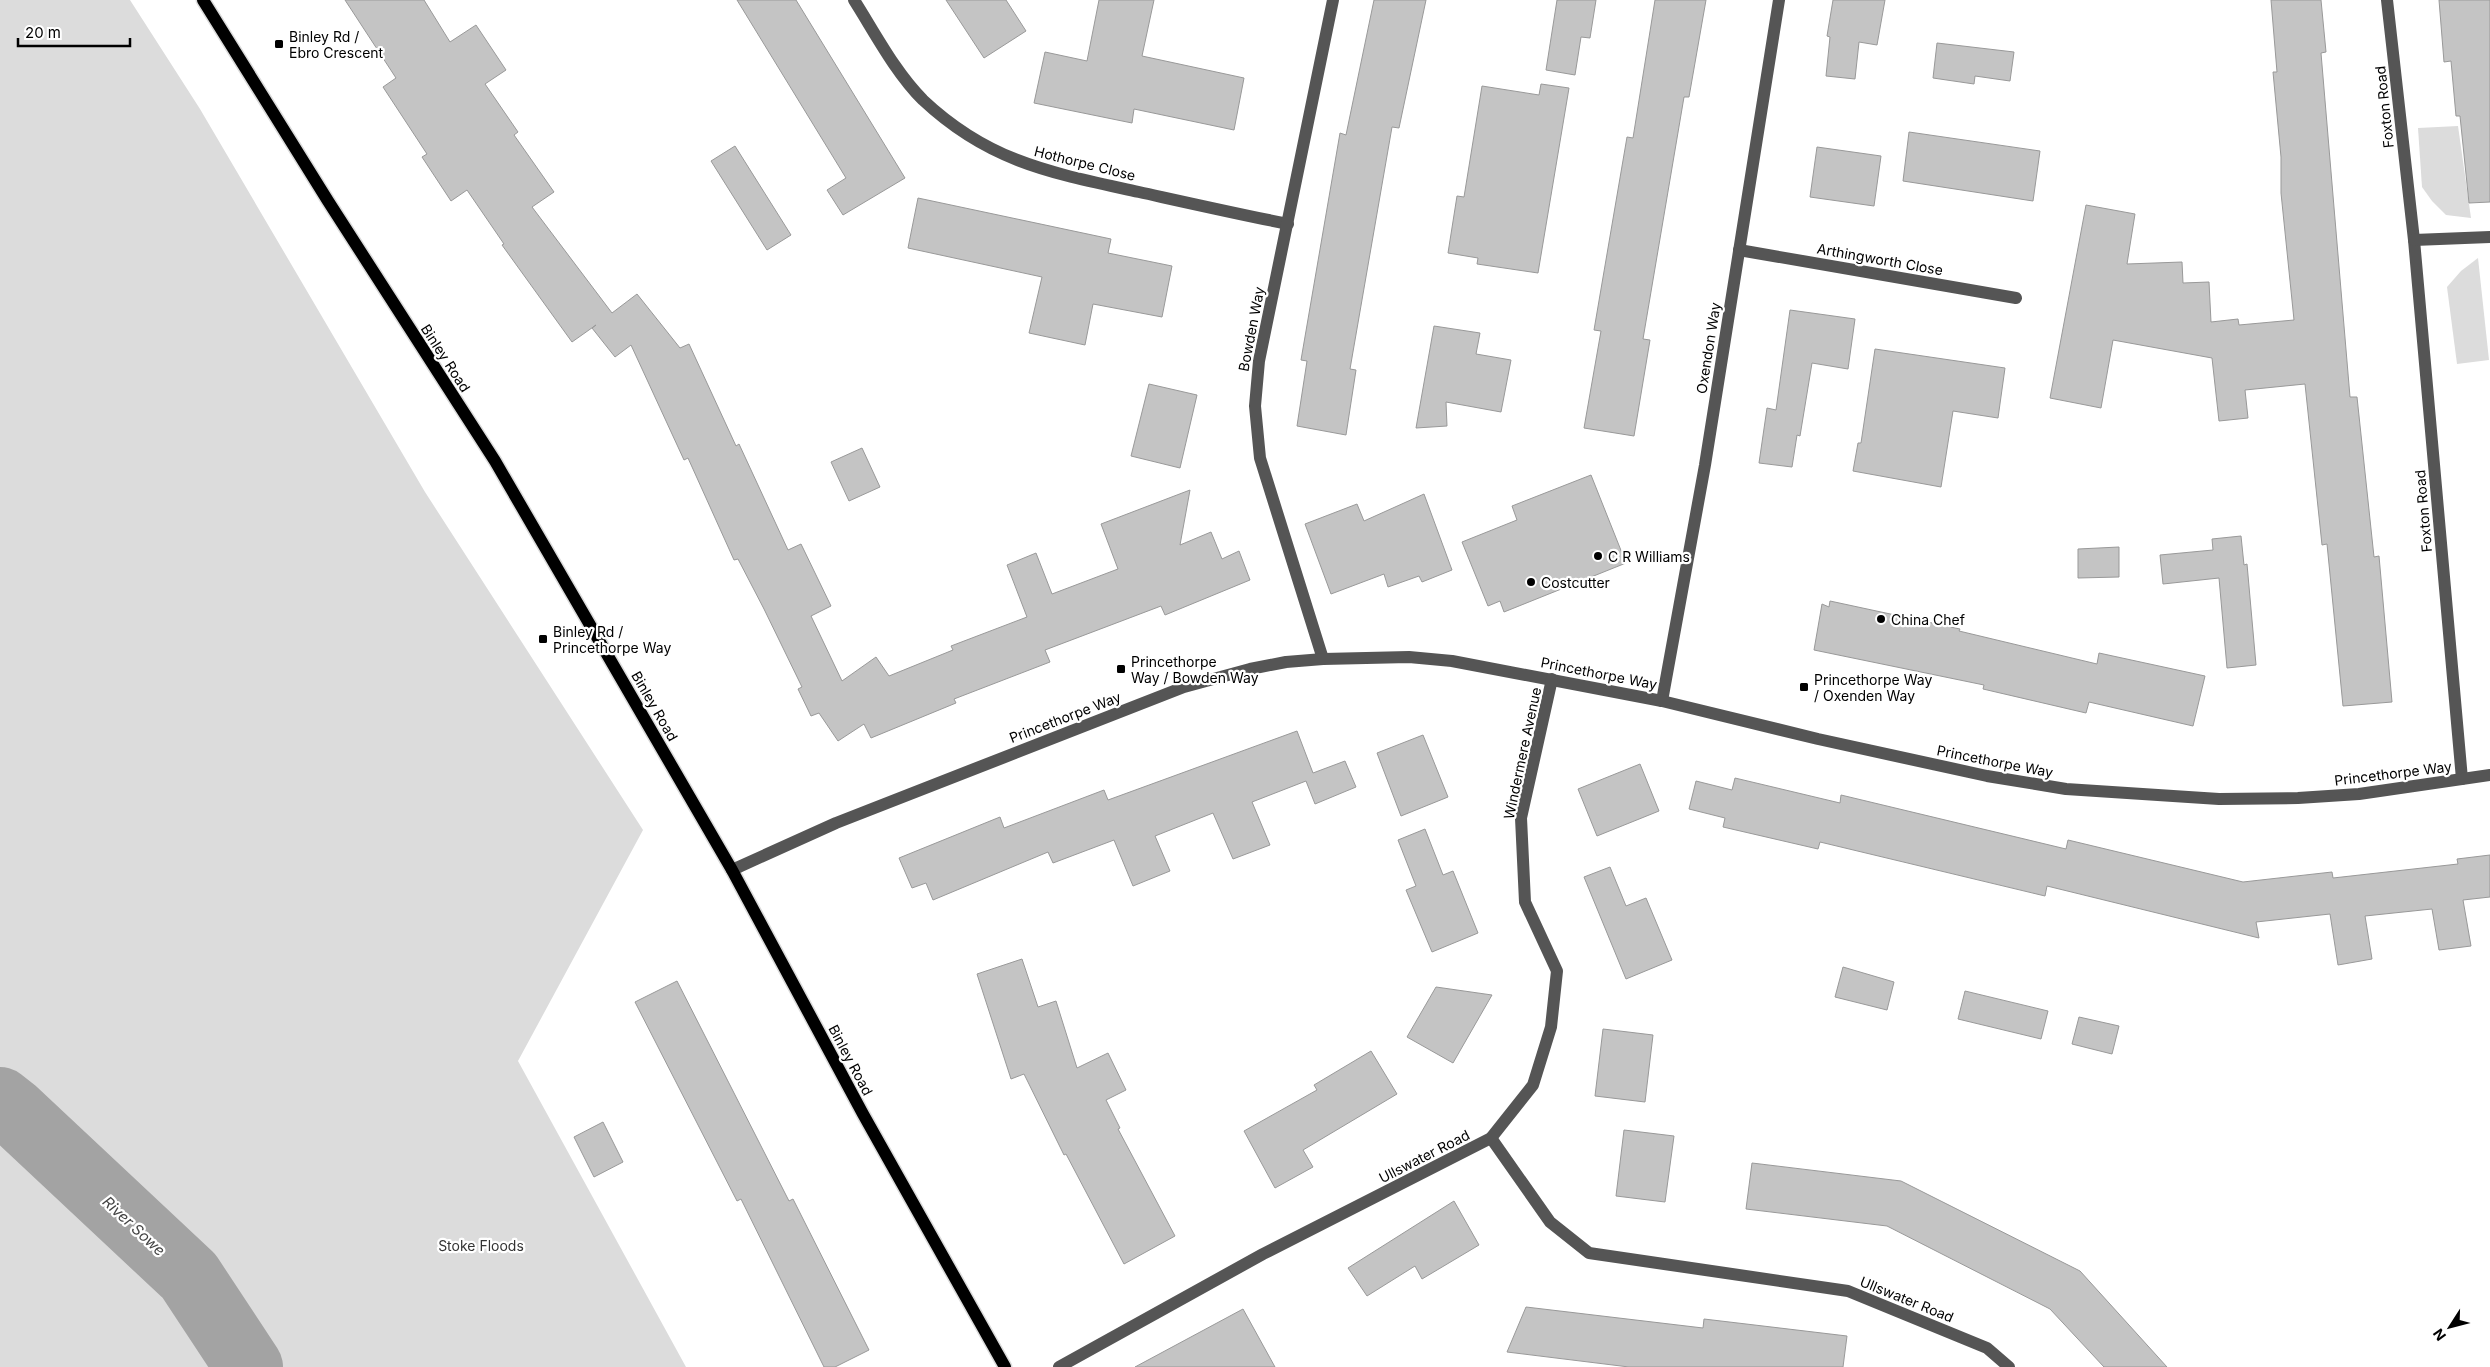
<svg xmlns="http://www.w3.org/2000/svg" width="2490" height="1367" viewBox="0 0 2490 1367" font-family="Inter,sans-serif">
<style>
.green{fill:#dcdcdc}
.lines{fill:none;stroke-linecap:round;stroke-linejoin:round}
.river{stroke:#a3a3a3;stroke-width:68}
.building{fill:#c4c4c4;stroke:#999}
.major-casing{stroke:#dbdbdb;stroke-width:15}
.minor{stroke:#555;stroke-width:12}
.major{stroke:#000;stroke-width:12}
.poi-dot{fill:#000;stroke:#fff;stroke-width:2}
.labels{text-anchor:middle;dominant-baseline:central;stroke-width:4.5;stroke-linejoin:round;paint-order:stroke}
.poi-label{font-size:14px;fill:#000;stroke:#fff;text-anchor:start}
.street-label{font-size:14px;fill:#000;stroke:#fff}
.park-label{font-size:14px;fill:#333;stroke:#fff}
.water-label{font-size:15px;font-style:italic;fill:#444;stroke:#fff}
</style>
<rect width="100%" height="100%" fill="#fff"/>
<!-- green -->
<g class="green">
<polygon points="0,0 130,0 200,109 425,492 643,830 518,1061 686,1367 0,1367"/>
<polygon points="2458,126 2471,218 2446,215 2432,201 2422,187 2418,128"/>
<polygon points="2478,258 2489,360 2457,364 2447,287 2461,271"/>
</g>
<g class="lines">
<!-- river -->
<polyline class="river" points="0,1101 14,1112 189,1276 249,1367"/>
</g>
<!-- building -->
<g class="building">
<polygon points="345,0 424,0 450,42 476,25 506,70 485,84 518,132 514,135 554,192 532,207 612,313 637,294 680,348 689,344 736,446 739,444 788,550 801,544 831,606 811,616 842,681 876,657 889,676 953,650 951,646 1027,617 1007,565 1036,553 1052,594 1118,569 1101,524 1190,490 1180,545 1211,532 1222,559 1239,551 1250,580 1165,615 1161,606 1045,650 1050,662 954,699 956,703 871,738 864,724 838,741 819,713 811,716 798,689 802,687 764,609 738,559 734,560 688,458 684,460 631,345 615,357 592,328 596,325 572,342 502,245 504,244 467,190 451,201 422,157 427,154 383,87 396,78"/>
<polygon points="737,0 796,0 905,178 843,215 827,190 846,178"/>
<polygon points="946,0 1006,0 1026,31 984,58"/>
<polygon points="1099,0 1154,0 1142,56 1244,78 1234,130 1134,109 1132,123 1034,103 1045,52 1087,61"/>
<polygon points="1374,0 1426,0 1399,128 1392,127 1350,369 1356,370 1346,435 1297,426 1307,361 1301,360 1340,133 1346,135"/>
<polygon points="1557,0 1596,0 1590,38 1581,37 1575,75 1546,70"/>
<polygon points="1655,0 1706,0 1689,97 1684,97 1643,339 1650,340 1634,436 1584,428 1601,331 1594,330 1627,137 1633,138"/>
<polygon points="1833,0 1885,0 1877,45 1859,42 1855,79 1826,76 1830,37 1827,36"/>
<polygon points="2271,0 2321,0 2326,52 2321,53 2350,397 2357,397 2374,557 2379,556 2392,702 2343,706 2327,544 2322,545 2305,384 2245,390 2248,418 2219,421 2212,358 2113,340 2101,408 2050,398 2086,205 2135,214 2127,264 2182,262 2183,283 2209,282 2211,322 2238,319 2239,325 2294,320 2281,193 2281,157 2273,72 2277,72"/>
<polygon points="2439,0 2490,0 2490,202 2469,203 2460,116 2456,116 2451,61 2444,62"/>
<polygon points="1937,43 2014,52 2010,81 1975,76 1974,84 1933,78"/>
<polygon points="1541,84 1569,88 1538,273 1477,264 1478,258 1448,253 1457,196 1464,197 1482,86 1539,95"/>
<polygon points="1909,132 2040,151 2033,201 1903,181"/>
<polygon points="735,146 791,235 767,250 711,161"/>
<polygon points="1817,147 1881,156 1874,206 1810,197"/>
<polygon points="918,198 1111,239 1108,253 1172,266 1162,317 1093,304 1085,345 1029,333 1042,277 908,248"/>
<polygon points="1790,310 1855,319 1848,369 1812,363 1800,436 1797,435 1792,467 1759,463 1767,408 1776,410"/>
<polygon points="1434,326 1480,333 1476,354 1511,360 1501,412 1446,402 1447,426 1416,428"/>
<polygon points="1875,349 2005,368 1998,418 1953,411 1941,487 1853,471 1858,443 1861,443"/>
<polygon points="1149,384 1197,395 1180,468 1131,456"/>
<polygon points="862,448 880,487 849,501 831,462"/>
<polygon points="1591,475 1626,563 1504,612 1500,601 1488,606 1462,542 1517,520 1512,506"/>
<polygon points="1424,494 1452,570 1422,582 1419,576 1388,587 1384,574 1331,594 1305,524 1357,504 1364,521"/>
<polygon points="2241,536 2244,565 2247,564 2256,665 2227,668 2219,578 2163,584 2160,555 2213,550 2212,539"/>
<polygon points="2119,547 2119,577 2078,578 2078,549"/>
<polygon points="1830,601 1960,629 1959,631 2097,664 2099,653 2205,676 2193,726 2089,702 2086,713 1983,689 1984,685 1814,650 1822,604 1829,607"/>
<polygon points="1297,731 1313,773 1345,761 1356,787 1315,804 1306,781 1252,802 1270,845 1233,859 1213,813 1155,836 1170,871 1133,886 1114,840 1053,863 1048,852 933,900 926,883 912,888 899,858 1000,817 1004,828 1104,790 1108,800"/>
<polygon points="1423,735 1448,797 1401,816 1377,753"/>
<polygon points="1640,764 1659,811 1597,836 1578,789"/>
<polygon points="1735,778 1840,803 1841,795 2066,849 2068,840 2243,882 2332,872 2333,878 2458,864 2457,859 2490,855 2490,897 2463,900 2471,946 2439,950 2432,909 2365,916 2372,959 2338,965 2330,914 2256,922 2259,938 2047,886 2045,896 1820,842 1818,849 1723,827 1725,818 1689,809 1696,781 1732,790"/>
<polygon points="1425,829 1443,875 1453,871 1478,933 1432,952 1406,890 1416,886 1398,840"/>
<polygon points="1610,867 1626,906 1646,898 1672,960 1626,979 1584,877"/>
<polygon points="1022,959 1038,1007 1056,1001 1077,1068 1108,1053 1126,1090 1106,1100 1120,1128 1118,1129 1175,1236 1124,1264 1066,1154 1064,1155 1024,1074 1011,1079 977,974"/>
<polygon points="1843,967 1894,982 1887,1010 1835,997"/>
<polygon points="677,981 789,1201 793,1199 869,1350 835,1367 824,1367 741,1199 737,1201 635,1002"/>
<polygon points="1436,987 1492,995 1453,1063 1407,1037"/>
<polygon points="1965,991 2048,1011 2041,1039 1958,1019"/>
<polygon points="2079,1017 2119,1026 2112,1054 2072,1044"/>
<polygon points="1603,1029 1653,1035 1645,1102 1595,1096"/>
<polygon points="1371,1051 1397,1094 1303,1150 1313,1167 1275,1188 1244,1131 1317,1090 1314,1085"/>
<polygon points="603,1122 623,1162 594,1177 574,1137"/>
<polygon points="1624,1130 1674,1136 1665,1202 1616,1196"/>
<polygon points="1752,1163 1901,1181 2080,1271 2167,1367 2104,1367 2050,1309 1887,1226 1746,1209"/>
<polygon points="1454,1201 1479,1245 1422,1279 1415,1266 1367,1296 1348,1268"/>
<polygon points="1526,1307 1703,1328 1704,1319 1847,1336 1843,1367 1629,1367 1507,1352"/>
<polygon points="1243,1309 1275,1367 1135,1367"/>
</g>
<g class="lines">
<defs>
<polyline id="major" points="203,0 328,201 495,461 732,870 863,1114 1005,1367"/>
</defs>
<!-- major casing -->
<use href="#major" class="major-casing"/>
<!-- minor -->
<g class="minor">
<path d="M854 0C875 33 895 72 923 100 990 163 1053 173 1139 192 1189 203 1238 214 1288 224"/>
<polyline points="2387,0 2414,240 2462,779"/>
<polyline points="2414,240 2490,237"/>
<polyline points="1739,250 2016,298"/>
<polyline points="1323,659 1260,458 1255,406 1259,361 1333,0"/>
<polyline points="1662,701 1705,465 1779,0"/>
<polyline points="732,870 836,823 1184,687 1250,669 1286,662 1323,659 1409,657 1452,661 1662,701 1818,739 1987,776 2066,789 2219,799 2298,798 2359,794 2490,775"/>
<polyline points="1491,1138 1550,1222 1589,1253 1848,1291 1987,1348 2009,1367"/>
<polyline points="1059,1367 1263,1254 1491,1138 1533,1085 1551,1027 1557,971 1525,902 1521,818 1552,679"/>
</g>
<!-- major -->
<use href="#major" class="major"/>
</g>
<!-- markers -->
<g class="poi-dot">
<rect x="274" y="39" width="10" height="10" rx="2.5"/>
<circle cx="1598" cy="556" r="5"/>
<circle cx="1531" cy="582" r="5"/>
<circle cx="1881" cy="619" r="5"/>
<rect x="538" y="634" width="10" height="10" rx="2.5"/>
<rect x="1116" y="664" width="10" height="10" rx="2.5"/>
<rect x="1799" y="682" width="10" height="10" rx="2.5"/>
</g>
<g class="labels">
<!-- poi labels -->
<g class="poi-label">
<text x="289" y="36">Binley Rd /<tspan x="289" dy="16">Ebro Crescent</tspan></text>
<text x="1608" y="556">C R Williams</text>
<text x="1541" y="582">Costcutter</text>
<text x="1891" y="619">China Chef</text>
<text x="553" y="631">Binley Rd /<tspan x="553" dy="16">Princethorpe Way</tspan></text>
<text x="1131" y="661">Princethorpe<tspan x="1131" dy="16">Way / Bowden Way</tspan></text>
<text x="1814" y="679">Princethorpe Way<tspan x="1814" dy="16">/ Oxenden Way</tspan></text>
</g>
<!-- street labels -->
<g class="street-label">
<text transform="translate(2384 107) rotate(-96)">Foxton Road</text>
<text transform="translate(1085 163) rotate(14)">Hothorpe Close</text>
<text transform="translate(1880 259) rotate(10)">Arthingworth Close</text>
<text transform="translate(1251 329) rotate(-79)">Bowden Way</text>
<text transform="translate(1708 348) rotate(-81)">Oxendon Way</text>
<text transform="translate(446 358) rotate(57)">Binley Road</text>
<text transform="translate(2423 511) rotate(-95)">Foxton Road</text>
<text transform="translate(1599 673) rotate(11)">Princethorpe Way</text>
<text transform="translate(655 706) rotate(60)">Binley Road</text>
<text transform="translate(1065 717) rotate(-21)">Princethorpe Way</text>
<text transform="translate(1522 753) rotate(-78)">Windermere Avenue</text>
<text transform="translate(1995 761) rotate(11)">Princethorpe Way</text>
<text transform="translate(2393 773) rotate(-7)">Princethorpe Way</text>
<text transform="translate(851 1060) rotate(62)">Binley Road</text>
<text transform="translate(1424 1156) rotate(-27)">Ullswater Road</text>
<text transform="translate(1907 1299) rotate(22)">Ullswater Road</text>
</g>
<!-- park labels -->
<g class="park-label">
<text x="481" y="1245">Stoke Floods</text>
</g>
<!-- water labels -->
<g class="water-label">
<text transform="translate(134 1226) rotate(43)">River Sowe</text>
</g>
</g>
<!-- north arrow -->
<g transform="translate(2450 1327) rotate(234)" stroke="#ffffff" stroke-width="4" paint-order="stroke">
<path d="M0-4L9 19L0 12L-9 19Z" fill="#000000"/>
<text y="-8" font-size="14" font-weight="bold" text-anchor="middle" fill="#000000">N</text>
</g>
<!-- scale -->
<path d="M18 38v8h112v-8" fill="none" stroke="#000000" stroke-width="2.5"/>
<text x="25" y="38" font-size="15" fill="#000000" stroke="#ffffff" stroke-width="4" paint-order="stroke">20 m</text>
</svg>
